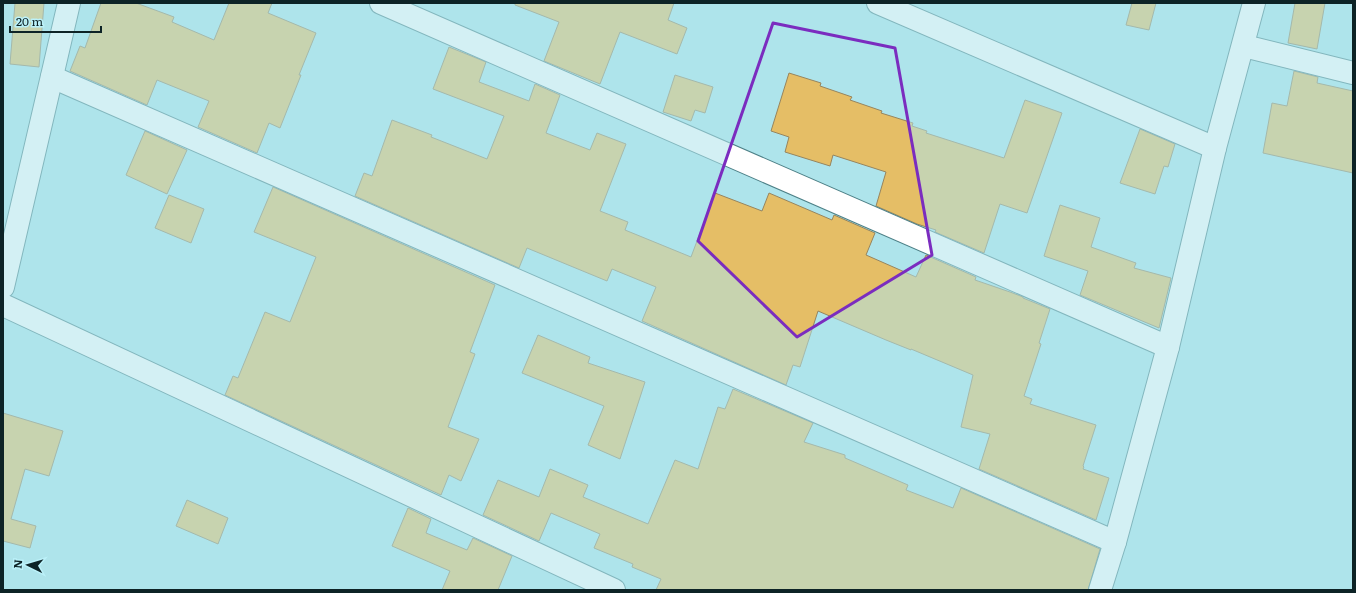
<svg xmlns="http://www.w3.org/2000/svg" width="1356" height="593" viewBox="0 0 1356 593" font-family="Literata,serif">
<style>
.building{fill:#e5be66;stroke:#96855f}
.lines{fill:none;stroke-linecap:round;stroke-linejoin:round}
.minor-casing{stroke:#4d8087;stroke-width:24}
.minor{stroke:#fff;stroke-width:22}
.marked{fill:none;stroke:#7b2cbf;stroke-width:3;stroke-linejoin:round}
</style>
<rect width="100%" height="100%" fill="#aee4eb"/>
<!-- building -->
<g class="building">
<polygon points="15,3 44,3 39,67 10,64"/>
<polygon points="101,3 136,3 174,17 172,22 214,40 229,3 272,3 268,13 316,33 299,75 301,75 280,128 269,123 257,153 198,127 209,101 157,80 147,105 70,71 80,46 85,48"/>
<polygon points="515,3 674,3 668,20 687,28 677,54 620,32 600,84 544,61 559,22 515,5"/>
<polygon points="1132,3 1156,3 1149,30 1126,25"/>
<polygon points="1295,3 1325,3 1317,49 1288,43"/>
<polygon points="449,47 486,62 479,82 529,101 535,84 560,95 546,133 590,150 597,133 626,144 600,211 628,222 625,230 691,257 715,193 762,211 769,193 832,220 834,215 875,233 866,255 916,277 926,255 976,277 975,280 1010,292 1023,297 1023,298 1050,309 1039,343 1041,344 1024,396 1032,399 1030,404 1096,425 1083,466 1084,467 1083,469 1109,478 1096,520 979,469 990,434 961,427 973,375 911,349 911,350 886,340 818,311 800,367 793,365 786,385 642,321 656,287 612,269 607,281 527,248 519,268 355,196 364,173 372,176 392,120 432,135 431,137 487,159 504,116 433,89"/>
<polygon points="1294,71 1318,77 1317,83 1353,91 1353,173 1263,153 1272,103 1287,106"/>
<polygon points="789,73 821,83 820,86 852,97 850,100 882,111 881,113 913,123 912,126 927,131 926,133 1004,158 1025,100 1062,113 1027,213 1000,204 984,253 935,232 936,230 917,224 876,206 886,172 833,155 830,166 785,152 789,137 771,131"/>
<polygon points="675,75 713,87 705,113 695,110 691,121 663,112"/>
<polygon points="1140,129 1175,144 1168,167 1164,166 1155,194 1120,183"/>
<polygon points="145,131 187,150 167,194 126,175"/>
<polygon points="273,187 495,285 470,352 475,354 448,427 479,439 461,481 449,475 441,495 225,395 233,376 238,378 265,312 290,322 316,257 254,232"/>
<polygon points="169,195 204,209 191,243 155,228"/>
<polygon points="1060,205 1100,218 1091,247 1136,263 1134,268 1171,278 1159,328 1080,295 1088,271 1044,256"/>
<polygon points="538,335 590,357 588,363 645,382 620,459 588,445 604,406 522,373"/>
<polygon points="733,389 813,423 804,442 845,455 845,458 908,485 906,490 953,508 961,488 1100,549 1088,590 656,590 661,579 632,567 633,564 594,548 600,534 551,513 539,541 483,515 498,480 539,497 550,469 588,485 583,497 648,524 675,460 698,469 718,407 725,409"/>
<polygon points="3,413 63,431 49,476 25,469 11,519 36,526 30,548 3,541"/>
<polygon points="187,500 228,518 218,544 176,526"/>
<polygon points="408,508 431,519 426,533 467,550 473,538 512,556 498,590 442,590 450,571 392,546"/>
</g>
<g class="lines">
<defs>
<g id="minor">
<polyline points="381,3 1168,347"/>
<polyline points="878,3 1215,148"/>
<polyline points="1244,46 1353,73"/>
<polyline points="52,77 1115,542"/>
<polyline points="3,287 69,3"/>
<polyline points="3,305 614,590"/>
<polyline points="1100,590 1115,542 1168,347 1215,148 1254,3"/>
</g>
</defs>
<!-- minor casing -->
<use href="#minor" class="minor-casing"/>
<!-- minor -->
<use href="#minor" class="minor"/>
</g>
<!-- marked area -->
<path d="M0 0H1356V593H0ZM773 23 895 48 932 255 797 337 698 241Z" fill="#aee4eb" fill-opacity=".55" fill-rule="evenodd"/>
<path class="marked" d="M773 23 895 48 932 255 797 337 698 241Z"/>
<!-- border -->
<rect width="1356" height="593" fill="none" stroke="#0d2326" stroke-width="8"/>
<!-- north arrow -->
<g transform="translate(28 565) rotate(275)" stroke="#bbf1f9" stroke-width="3" paint-order="stroke">
<path d="M0-3L7 15L0 10L-7 15Z" fill="#0d2326"/>
<text y="-6" font-size="11" font-weight="bold" text-anchor="middle" fill="#0d2326">N</text>
</g>
<!-- scale -->
<path d="M10 26v6h91v-6" fill="none" stroke="#0d2326" stroke-width="2"/>
<text x="16" y="26" font-size="12" fill="#0d2326" stroke="#bbf1f9" stroke-width="3" paint-order="stroke">20 m</text>
</svg>
